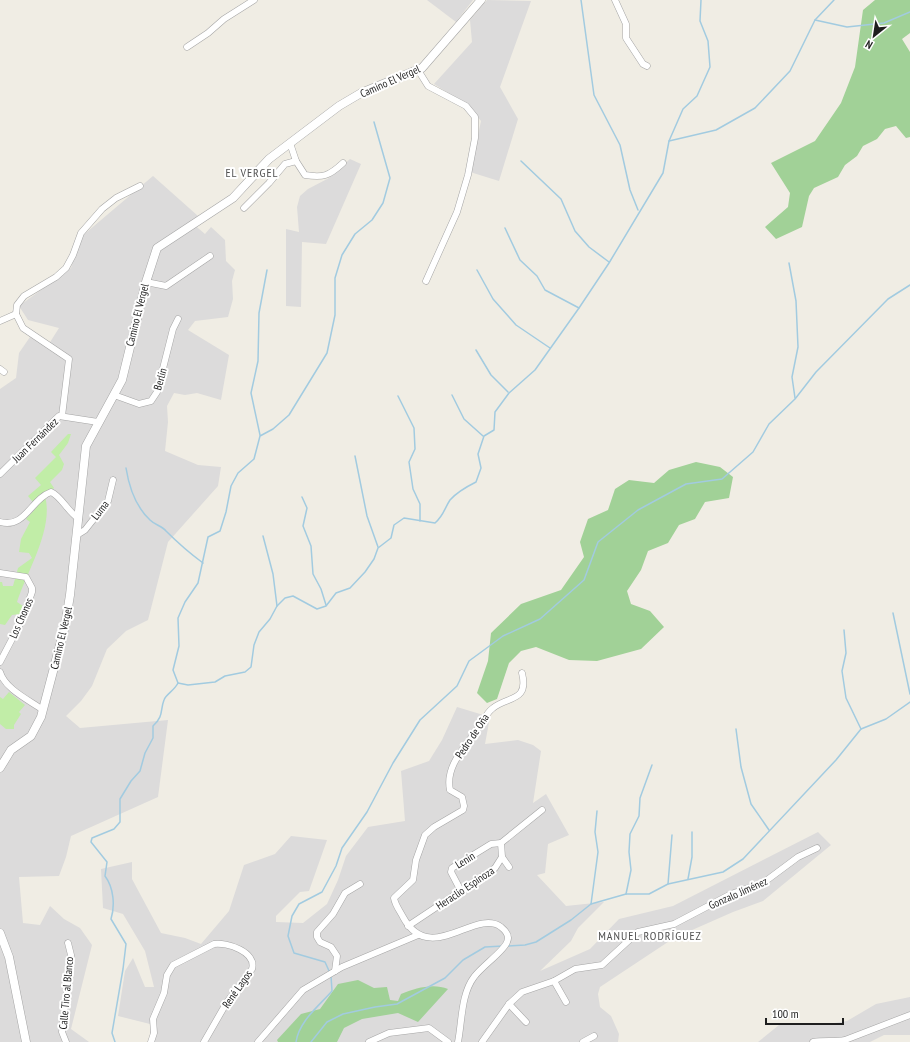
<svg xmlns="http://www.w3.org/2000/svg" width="910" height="1042" viewBox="0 0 910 1042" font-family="'PT Sans Narrow',sans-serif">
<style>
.residential{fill:#dcdbdb}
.grass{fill:#c1eda7}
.forest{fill:#a1d197}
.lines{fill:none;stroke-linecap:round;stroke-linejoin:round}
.stream{stroke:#a2cbe0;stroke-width:1.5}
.minor-casing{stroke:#a5a5a5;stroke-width:7}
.tertiary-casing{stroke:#a5a5a5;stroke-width:9}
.minor{stroke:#fff;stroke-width:6}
.tertiary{stroke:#fff;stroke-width:8}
.labels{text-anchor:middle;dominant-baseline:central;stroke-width:4;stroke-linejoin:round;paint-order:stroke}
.street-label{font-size:11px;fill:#1e1e1e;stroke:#fff}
.neighbourhood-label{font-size:12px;letter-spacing:1px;fill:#515151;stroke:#fff}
</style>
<rect width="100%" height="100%" fill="#f0ede4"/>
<!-- residential -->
<g class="residential">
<polygon points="427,0 473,0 456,22"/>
<polygon points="487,0 531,1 500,87 518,119 499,181 470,172 481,121 470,107 434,84 472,42 470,20"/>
<polygon points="350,159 361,164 326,244 302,242 301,307 286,306 286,229 299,232 297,207 300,196 308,189 329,178"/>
<polygon points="153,176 198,216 192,223 205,234 211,227 225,240 226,261 235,270 232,281 233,299 228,317 195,321 188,330 229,355 221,400 197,393 185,395 174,393 167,406 168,422 165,451 198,465 221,467 218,486 168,542 148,620 126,631 107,649 92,686 81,701 66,716 80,728 168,720 158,797 71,836 66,857 59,876 19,877 23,923 40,925 50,906 64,919 80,928 92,945 71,1029 89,1042 0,1042 0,389 16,378 19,353 30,337 47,347 59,328 28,320 19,306 71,268 81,237"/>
<polygon points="457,707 490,717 485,744 518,740 533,745 541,751 533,803 546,794 569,835 548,844 545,873 537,875 566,906 604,902 578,928 571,941 540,971 590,949 619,919 673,906 818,832 831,845 763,901 733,912 674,938 600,987 598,994 600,1007 611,1016 619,1034 618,1042 150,1042 150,1024 118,1016 125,971 133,958 145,987 154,987 145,951 123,914 103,908 101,869 132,862 132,879 161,933 185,938 201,944 229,911 244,865 275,854 291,836 327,840 309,891 300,892 276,916 276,922 303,923 327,904 338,880 346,856 368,827 405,821 401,771 429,761 442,740"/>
<polygon points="910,997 910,1035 884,1035 870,1042 758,1042 779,1025 822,1025 847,1021 876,1004"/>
</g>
<!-- grass -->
<g class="grass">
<path d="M68 434H71L68 443 59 455 64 464 62 470 50 482 54 488 45 496C54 529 27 571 17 602L23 606 20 614 12 615 5 625 0 624V582H2L3 586H13L18 568 32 558 29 553 19 552 21 539 30 522 26 519 37 507 28 496 41 485 35 478 56 457 51 452Z"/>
<polygon points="9,692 25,705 19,712 21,714 14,725 14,729 6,729 0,724 0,697 3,699"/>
</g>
<!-- forest -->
<g class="forest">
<polygon points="875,0 910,0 910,33 902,39 910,52 910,137 906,138 896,126 885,129 877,139 863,146 857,156 845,165 838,177 814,188 809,196 802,227 776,239 765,227 788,207 790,193 771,163 815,141 841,103 855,67 863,10"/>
<polygon points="696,462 720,467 733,477 729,498 705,502 695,519 679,525 668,543 648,551 641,570 627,591 631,604 650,611 664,627 641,649 597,661 569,660 536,647 521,651 509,663 497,699 487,703 477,693 488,661 491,633 521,604 561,590 584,557 580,542 588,519 608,510 615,489 629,480 654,483 669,470"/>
<path d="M358 980 374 988 387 987 390 1000 398 1001 401 994C416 988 433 983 448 989L418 1022 398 1013 362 1019 344 1028 337 1042H278L277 1040 301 1014 320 1009 338 984Z"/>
</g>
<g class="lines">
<!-- stream -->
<g class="stream">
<polyline points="581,0 594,95 620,145 630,190 638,210"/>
<polyline points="815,20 847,27 884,23 910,12"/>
<polyline points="669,141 716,130 755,108 790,71 815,20 834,0"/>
<polyline points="521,161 561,199 575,231 589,247 609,262"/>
<polyline points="505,228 520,260 537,276 545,290 579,308"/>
<polyline points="789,263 796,301 798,347 792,377 795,398"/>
<polyline points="477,270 493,299 516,325 550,348"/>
<polyline points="476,350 491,375 508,392"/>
<polyline points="452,395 464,419 483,436"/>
<polyline points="398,396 414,428 415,449 409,462 413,489 420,504 420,521"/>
<polyline points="260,435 251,393 258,361 259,313 267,270"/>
<polyline points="355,456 367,516 378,547"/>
<path d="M126 468C129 487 136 507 150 520 155 525 162 526 166 531 179 544 188 552 203 563"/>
<polyline points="302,497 307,508 303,526 311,546 313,574 321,589 326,605"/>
<polyline points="263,536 273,574 277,606"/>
<polyline points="893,613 910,694"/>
<polyline points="844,630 846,653 842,671 846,698 861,729"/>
<path d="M178 683 188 685 215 682 225 676 245 672 251 667 254 645 259 632 270 619 277 606 285 598 293 596 317 609 326 606 336 593 350 588 365 572 374 559 378 548 391 538 394 525 404 518 435 523C444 515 444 509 450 500 457 492 466 487 476 482L481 468 478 454 484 436 494 430 495 412 509 393 535 370 579 308 609 263 663 173 669 141 683 109 697 96 710 67 708 41 700 21 701 0"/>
<polyline points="736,729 741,767 751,804 769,830"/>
<polyline points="688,879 692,857 692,832"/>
<polyline points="668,884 672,835"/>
<polyline points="626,894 631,870 629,852 630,834 639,816 640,798 652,765"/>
<polyline points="591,904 598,852 595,832 597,811"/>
<polyline points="506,946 525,945 536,942 571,920 591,904 626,894 649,894 668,884 723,872 743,859 836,760 861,729 886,719 910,702"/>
<polyline points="330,973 325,962 294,953 288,936 292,916 299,904 322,892 336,866 342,848 367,812 393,763 420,720 457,686 469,661 503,636 540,619 584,580 598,542 638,510 686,484 722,479 753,452 769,424 795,399 816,372 888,299 910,285"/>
<path d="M115 1042 112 1033 123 969 126 944 111 919C115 906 114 888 105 876L107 862 91 842 92 838 114 829 120 822V799L131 781 140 771 145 753 153 738V726C164 716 160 710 164 700 166 694 174 691 178 683L173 670 179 646 178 618 185 602 198 583 208 537 220 531 226 512 231 486 238 473 254 459 260 436 273 429 289 415 327 353 335 315V278L342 255 355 234 372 220 383 203 390 178 374 122"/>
<path d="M296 1042C299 1021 319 1006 332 991L331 976"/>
<polyline points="311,1042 327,1022 343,1014 375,1007 397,1004 445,978 463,960 485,947 503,946"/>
</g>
<defs>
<g id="minor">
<polyline points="615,0 626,24 626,38 643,64 647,66"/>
<polyline points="187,47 208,33 224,19 254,0"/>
<polyline points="418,70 428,86 466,106 475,117 475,138 468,175 457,212 426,281"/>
<path d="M296 161 305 175C323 178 329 176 343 163"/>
<polyline points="244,208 269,183 285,164 296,161 290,143"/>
<polyline points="146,282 166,286 210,256"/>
<polyline points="0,321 16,314"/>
<polyline points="0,369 4,372"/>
<polyline points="114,395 139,404 151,401 157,392 173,329 178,319"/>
<polyline points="62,416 69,359 23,328 16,314 17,305 24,296 56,277 66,268 73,255 81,233 102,209 116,198 140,186"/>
<polyline points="0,474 59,416 98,422"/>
<path d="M0 522C25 529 31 499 51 492 61 496 68 512 79 519"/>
<polyline points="77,535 85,530 108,501 113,480"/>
<polyline points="0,573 26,577 32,588 32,592 22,620 0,662"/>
<path d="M0 672C5 689 29 700 43 710"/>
<polyline points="502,857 509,867"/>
<polyline points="461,891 451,872 452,868 491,844 501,843"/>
<polyline points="408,926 495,868 502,857 501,843 542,810"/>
<polyline points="335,971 337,956 331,947 320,942 317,937 317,932 333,914 345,893 360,884"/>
<polyline points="554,981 566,1002"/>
<polyline points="509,1004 526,1022"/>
<polyline points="66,1042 62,1032 71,955 68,943"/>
<path d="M151 1042 154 1033 153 1019 164 993 167 975 173 965 214 944C227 942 257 952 252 969L227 1002 204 1042"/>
<polyline points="258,1042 303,990 342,967 418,935"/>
<polyline points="369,1042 389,1033 429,1028 448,1042"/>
<path d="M458 1042C462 1022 461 994 474 977 482 966 504 951 507 942 510 936 506 931 501 927 475 908 430 967 403 917 400 911 395 905 394 898L413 880 416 860 425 835 434 827 463 810 464 806 462 797 450 790C445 767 464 748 477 730 482 723 486 713 493 708 508 696 529 702 522 673"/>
<polyline points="482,1042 509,1004 522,992 554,981 575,969 602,965 638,932 674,924 731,894 763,883 798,857 817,848"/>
<polyline points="583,1042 594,1036"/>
<path d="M813 1042C824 1040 835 1042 845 1040L910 1015"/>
</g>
<g id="tertiary">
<polyline points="0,768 11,750 31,736 41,717 65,626 70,595 86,446 122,380 146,282 157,248 233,198 269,159 339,106 361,93 422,68 481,0"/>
<polyline points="0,933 9,957 26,1042"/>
</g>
</defs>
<!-- minor casing -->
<use href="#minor" class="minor-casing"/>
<!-- tertiary casing -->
<use href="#tertiary" class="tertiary-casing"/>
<!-- minor -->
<use href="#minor" class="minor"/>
<!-- tertiary -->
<use href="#tertiary" class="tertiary"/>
</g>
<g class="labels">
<!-- street labels -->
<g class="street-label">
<text transform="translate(390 81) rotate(-24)">Camino El Vergel</text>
<text transform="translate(137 315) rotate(-76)">Camino El Vergel</text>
<text transform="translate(160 379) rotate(-74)">Berlín</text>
<text transform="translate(35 440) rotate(-44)">Juan Fernández</text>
<text transform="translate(100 510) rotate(-52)">Luma</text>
<text transform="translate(21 618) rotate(-66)">Los Chonos</text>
<text transform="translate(61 638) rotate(-77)">Camino El Vergel</text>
<text transform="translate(472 736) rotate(-56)">Pedro de Oña</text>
<text transform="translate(465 860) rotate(-32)">Lenin</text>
<text transform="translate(465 888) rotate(-34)">Heraclio Espinoza</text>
<text transform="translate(738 893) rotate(-24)">Gonzalo Jiménez</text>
<text transform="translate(237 989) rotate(-55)">René Lagos</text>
<text transform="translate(66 993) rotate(-85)">Calle Tiro al Blanco</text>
</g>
<!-- neighbourhood labels -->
<g class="neighbourhood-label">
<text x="252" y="172">EL VERGEL</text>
<text x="650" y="935">MANUEL RODRÍGUEZ</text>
</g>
</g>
<!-- north arrow -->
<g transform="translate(874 36) rotate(210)" stroke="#ffffff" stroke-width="3" paint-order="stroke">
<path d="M0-3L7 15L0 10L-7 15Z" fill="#1e1e1e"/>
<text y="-6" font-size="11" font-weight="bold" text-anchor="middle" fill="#1e1e1e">N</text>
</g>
<!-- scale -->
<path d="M766 1018v6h77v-6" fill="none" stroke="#1e1e1e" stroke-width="2"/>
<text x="772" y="1018" font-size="12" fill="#1e1e1e" stroke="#ffffff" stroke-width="3" paint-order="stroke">100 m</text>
</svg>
